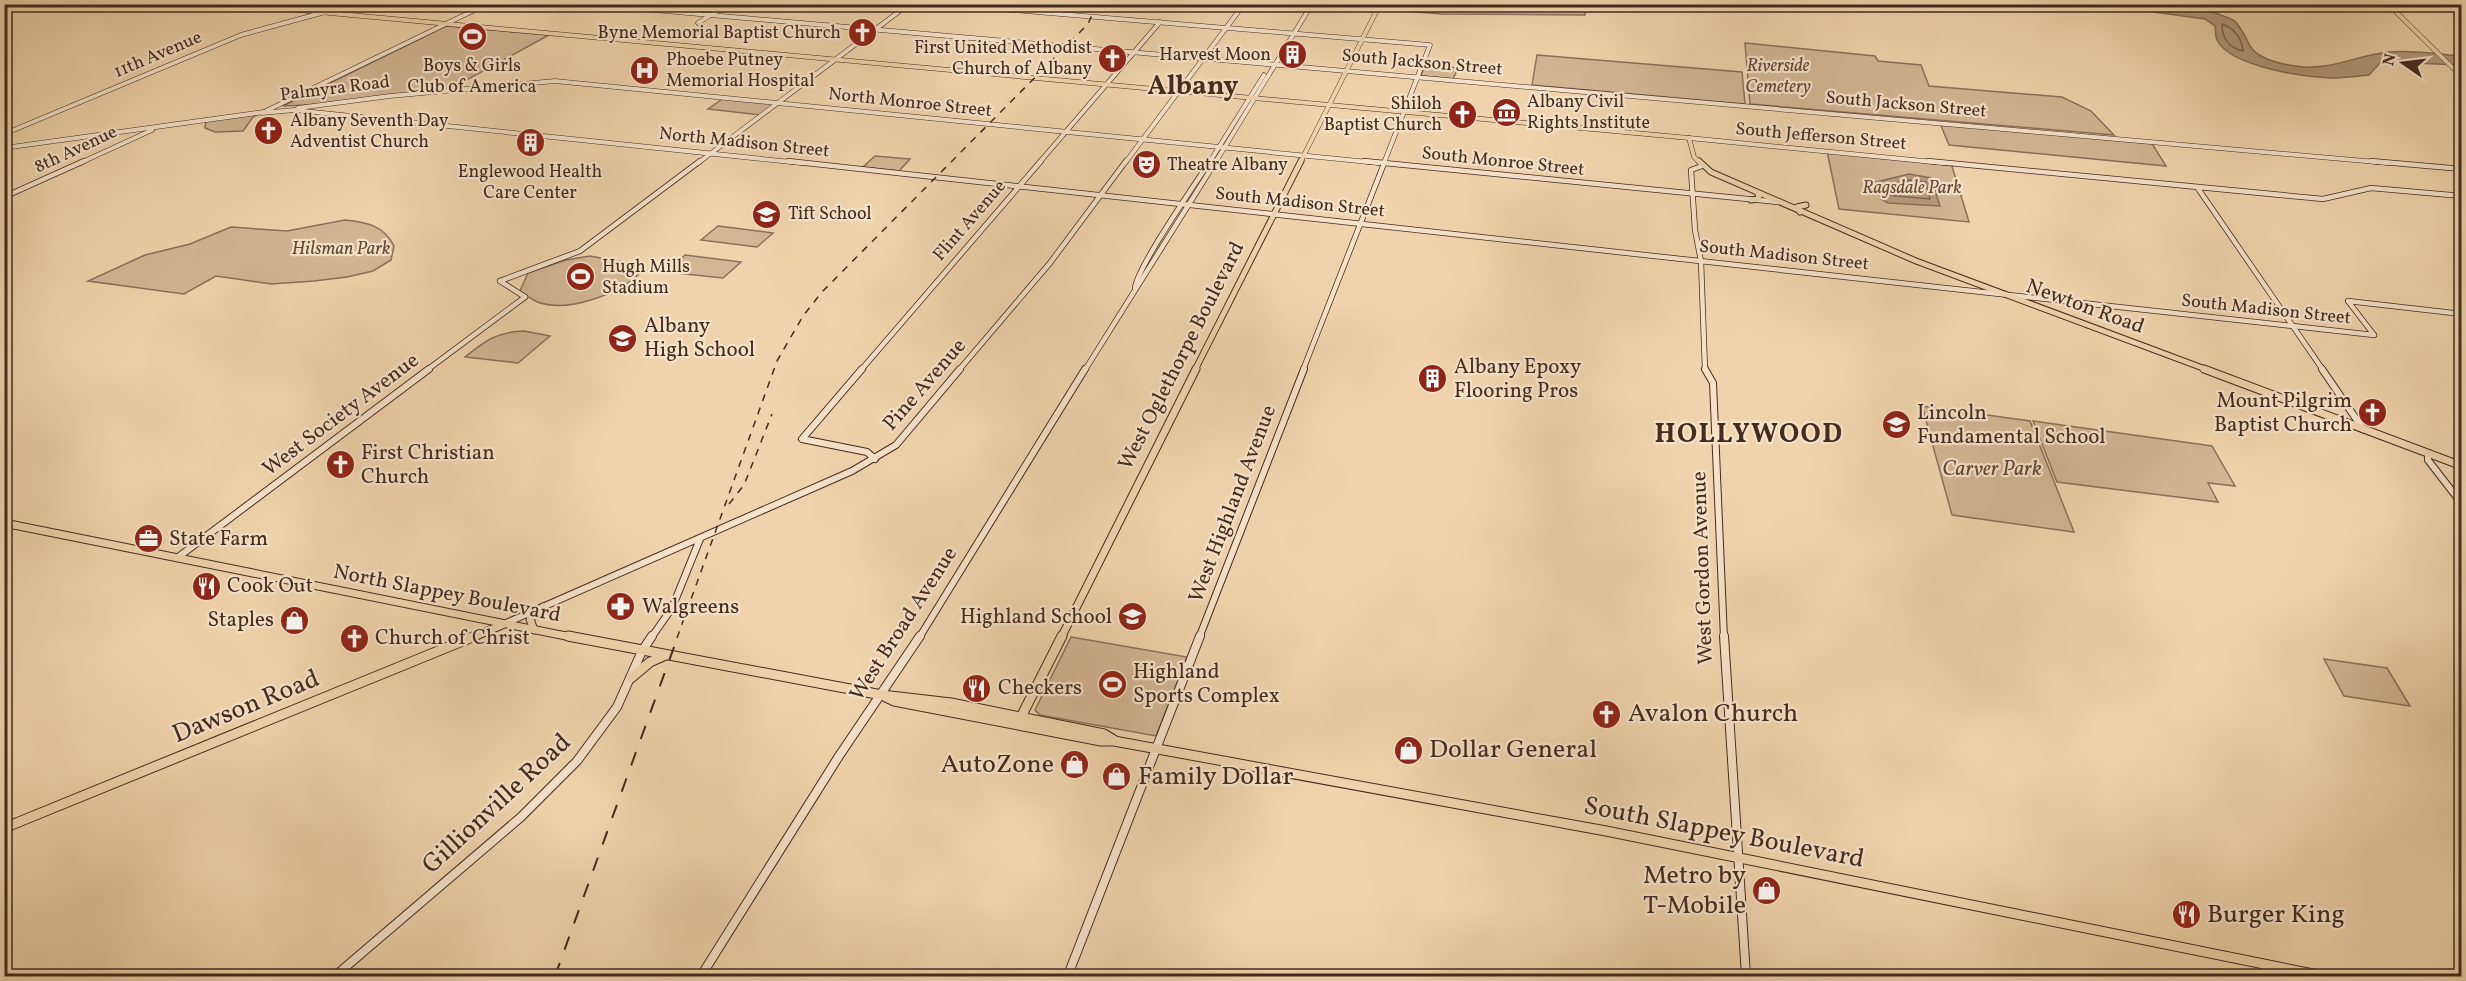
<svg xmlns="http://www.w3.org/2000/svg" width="2466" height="981" viewBox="0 0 2466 981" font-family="Vollkorn,serif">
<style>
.green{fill:#d3b694;stroke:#8b705a;stroke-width:1.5}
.water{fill:#b59a7c;stroke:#876e57;stroke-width:1.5}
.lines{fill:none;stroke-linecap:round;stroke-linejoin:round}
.shore{stroke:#7c624e;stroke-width:1.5}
.secondary-far3-casing{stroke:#432b1f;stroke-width:5}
.secondary-far2-casing{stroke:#432b1f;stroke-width:6}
.secondary-far1-casing{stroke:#432b1f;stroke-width:8}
.secondary-casing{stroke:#432b1f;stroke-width:10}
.primary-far3-casing{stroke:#432b1f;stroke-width:5}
.primary-far2-casing{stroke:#432b1f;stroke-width:7}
.primary-far1-casing{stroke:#432b1f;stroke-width:9}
.primary-casing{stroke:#432b1f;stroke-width:11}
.secondary-far3{stroke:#f5e2c9;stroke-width:4}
.secondary-far2{stroke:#f5e2c9;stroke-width:4.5}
.secondary-far1{stroke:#f5e2c9;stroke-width:6}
.secondary{stroke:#f5e2c9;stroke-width:8}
.primary-far3{stroke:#f0d3ac;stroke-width:4}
.primary-far2{stroke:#f0d3ac;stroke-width:5}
.primary-far1{stroke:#f0d3ac;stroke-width:7}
.primary{stroke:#f0d3ac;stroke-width:9}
.rail-far1{stroke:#432b1f;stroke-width:1.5;stroke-dasharray:7 7;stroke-linecap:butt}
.rail{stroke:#432b1f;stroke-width:2;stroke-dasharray:14 14;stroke-linecap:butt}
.labels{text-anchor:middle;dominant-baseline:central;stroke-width:4.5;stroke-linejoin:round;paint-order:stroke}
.far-poi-label{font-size:18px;fill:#432b1f;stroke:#f5e2c9;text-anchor:start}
.far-street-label{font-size:18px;fill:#432b1f;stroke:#f5e2c9}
.far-park-label{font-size:18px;font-style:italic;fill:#604736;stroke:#f5e2c9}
.street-label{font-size:21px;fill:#432b1f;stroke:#f5e2c9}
.poi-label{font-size:21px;fill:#432b1f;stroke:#f5e2c9;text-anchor:start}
.park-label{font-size:21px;font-style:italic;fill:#604736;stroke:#f5e2c9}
.near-street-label{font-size:26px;fill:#432b1f;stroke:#f5e2c9}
.near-poi-label{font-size:26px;fill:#432b1f;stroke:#f5e2c9;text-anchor:start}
.far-town-label{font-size:27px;font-weight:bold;fill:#432b1f;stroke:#f5e2c9}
.district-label{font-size:27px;font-weight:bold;letter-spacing:1.5px;fill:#432b1f;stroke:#f5e2c9}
</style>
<rect width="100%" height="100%" fill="#f0d3ac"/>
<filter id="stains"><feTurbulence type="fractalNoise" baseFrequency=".00333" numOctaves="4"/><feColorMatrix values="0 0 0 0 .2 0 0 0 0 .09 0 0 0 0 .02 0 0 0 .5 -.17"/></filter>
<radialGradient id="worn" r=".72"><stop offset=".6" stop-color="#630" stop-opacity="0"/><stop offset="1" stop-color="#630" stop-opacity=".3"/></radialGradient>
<!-- green -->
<g class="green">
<polygon points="1420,4 1476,9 1586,10 1585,15 1442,14 1380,9 1381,5"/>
<polygon points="446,26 549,35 448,90 326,104 283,106"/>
<polygon points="1745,43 1875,56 1878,61 1921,65 1929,86 2062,97 2091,111 2114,135 1750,104"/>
<polygon points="1537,55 1742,72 1745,104 1532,85"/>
<polygon points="1425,65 1458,68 1453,79 1423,76 1421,75"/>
<polygon points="724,98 776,104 761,115 708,109"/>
<polygon points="261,113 253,117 243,131 215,132 205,128 206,120"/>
<polygon points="1940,123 2151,142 2166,166 1949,145"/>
<polygon points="1827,151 1951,163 1969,222 1839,209"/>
<polygon points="875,156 910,159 899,171 863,167"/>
<path d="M345 220C365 222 384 225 394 246L391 260 373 271 347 277 314 281 271 284 216 276 184 294 88 281 145 255 190 244 231 227 287 231Z"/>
<polygon points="718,226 773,233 757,247 701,240"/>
<polygon points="685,255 741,262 723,278 666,272"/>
<path d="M590 256 634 264 639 266 640 273C619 294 570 312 540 303 533 301 526 295 520 291L528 273 566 260Z"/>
<path d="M524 331 550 336 518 363 465 357C485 341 496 332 524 331Z"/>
<polygon points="1922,406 2030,421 2074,532 1952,515"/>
<polygon points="2033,421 2212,446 2235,486 2208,483 2218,502 2057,482"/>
<polygon points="1071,637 1187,657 1156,736 1040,715 1035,710"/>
<polygon points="2324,659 2387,668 2410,706 2344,696"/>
</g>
<!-- water -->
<g class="water">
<polygon points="1420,5 1821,4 1821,5 1558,10 1476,9"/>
<path d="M2102 5C2140 5 2198 2 2233 20 2240 24 2246 39 2250 46 2258 59 2281 64 2295 66 2328 72 2356 55 2389 52 2412 50 2438 54 2461 56V65L2387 62 2380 63 2369 75C2357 76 2345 78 2332 78 2304 77 2231 67 2217 40 2215 36 2216 31 2215 26L2205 19Z"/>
<polygon points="1909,174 1931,178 1940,206 1888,203 1881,199 1876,182"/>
</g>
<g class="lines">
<!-- shore -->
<g class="shore">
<path d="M2222 24C2234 28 2242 38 2243 51 2229 48 2222 38 2222 24Z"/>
<polygon points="1910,180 1926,182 1930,199 1886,195 1885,185"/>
</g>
<defs>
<g id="secondary-far3">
<polyline points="586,4 2388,163"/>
<polyline points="941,4 1226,28"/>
<polyline points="1306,4 1375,10"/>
<polyline points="698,23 728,4"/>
<polyline points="1228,28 1430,45 1384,163"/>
<polyline points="298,108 390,96 555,81 1379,163"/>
<polyline points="266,111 487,4"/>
<polyline points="262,113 294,110 801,163"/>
<polyline points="4,134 241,35 325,12"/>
<polyline points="1689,138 1944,163"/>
<polyline points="4,148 264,112"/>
<polyline points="80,163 152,130"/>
<polyline points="698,163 909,4"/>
<polyline points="1039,163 1160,22"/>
<polyline points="1125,163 1244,4"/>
<polyline points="1209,163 1264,75"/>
<polyline points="1215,163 1312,4"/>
</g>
<g id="secondary-far2">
<polyline points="788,161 2374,335"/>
<polyline points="1364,161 1778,202"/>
<polyline points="1928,161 2323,199 2371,188 2462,196"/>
<polyline points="2371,161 2462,169"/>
<polyline points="1702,166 1691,170 1695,230 1701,261 1705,370"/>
<polyline points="2197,187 2323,370"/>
<polyline points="4,197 84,161"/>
<polyline points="500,281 580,251 700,161"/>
<polyline points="500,281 525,297"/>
<path d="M1135 289C1135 270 1196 183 1210 161"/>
<polyline points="2348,301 2462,314"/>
<polyline points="2348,301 2374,335"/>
<polyline points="427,370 525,297"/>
<polyline points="861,370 1041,161"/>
<polyline points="959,370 1050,263 1126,161"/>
<polyline points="1085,370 1216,161"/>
<polyline points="1303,370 1385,161"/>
</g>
<g id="secondary-far1">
<polyline points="862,369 802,439 867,452 875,459"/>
<polyline points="1705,369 1713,383 1724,638"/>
<polyline points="2322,369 2363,429"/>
<polyline points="2428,453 2428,460 2462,504"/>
<polyline points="177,558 429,369"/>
<polyline points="504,624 852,471 896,445 960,369"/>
<polyline points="651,638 672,608 700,539"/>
<polyline points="919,638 1085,369"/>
<polyline points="1199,638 1304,369"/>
</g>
<g id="secondary">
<polyline points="1724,636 1746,976"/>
<polyline points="335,976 521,817 577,761 617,707 642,651 652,636"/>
<polyline points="701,976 839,756 920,636"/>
<polyline points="1073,976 1068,975 1200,636"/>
</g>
<g id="primary-far3">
<polyline points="231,4 1689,138 1694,157 1700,163"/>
<polyline points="2388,4 2462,77"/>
<polyline points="1300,163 1380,4"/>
</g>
<g id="primary-far2">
<polyline points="1699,161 1711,172 1916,261 2208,370"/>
<polyline points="1751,200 1759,199 1758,194"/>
<polyline points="1800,212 1797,207 1806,205"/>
<polyline points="1195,370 1301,161"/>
</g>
<g id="primary-far1">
<polyline points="2204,369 2462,466"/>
<polyline points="4,523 576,638"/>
<polyline points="534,630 530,619 543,607"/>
<polyline points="471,638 502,625"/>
<polyline points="1061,638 1196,369"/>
</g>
<g id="primary">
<polyline points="568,636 882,695 951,703 1104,734 1114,740"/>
<polyline points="631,678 650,662 666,655"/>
<polyline points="882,695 894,701 1101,741 1114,741 1606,831 2323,976"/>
<polyline points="1021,717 1062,636"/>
<polyline points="4,828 475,636"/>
</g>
</defs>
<!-- secondary-far3 casing -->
<use href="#secondary-far3" class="secondary-far3-casing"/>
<!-- secondary-far2 casing -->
<use href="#secondary-far2" class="secondary-far2-casing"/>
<!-- secondary-far1 casing -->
<use href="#secondary-far1" class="secondary-far1-casing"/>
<!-- secondary casing -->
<use href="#secondary" class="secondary-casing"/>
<!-- primary-far3 casing -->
<use href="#primary-far3" class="primary-far3-casing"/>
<!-- primary-far2 casing -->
<use href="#primary-far2" class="primary-far2-casing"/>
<!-- primary-far1 casing -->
<use href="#primary-far1" class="primary-far1-casing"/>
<!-- primary casing -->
<use href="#primary" class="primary-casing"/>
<!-- secondary-far3 -->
<use href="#secondary-far3" class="secondary-far3"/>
<!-- secondary-far2 -->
<use href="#secondary-far2" class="secondary-far2"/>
<!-- secondary-far1 -->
<use href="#secondary-far1" class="secondary-far1"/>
<!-- secondary -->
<use href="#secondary" class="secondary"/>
<!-- primary-far3 -->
<use href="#primary-far3" class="primary-far3"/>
<!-- primary-far2 -->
<use href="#primary-far2" class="primary-far2"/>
<!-- primary-far1 -->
<use href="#primary-far1" class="primary-far1"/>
<!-- primary -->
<use href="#primary" class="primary"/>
<!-- rail-far1 -->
<g class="rail-far1">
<polyline points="729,504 744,485 772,414"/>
<polyline points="677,638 777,361 803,316 822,292 1088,24 1092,15 1084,4"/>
</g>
<!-- rail -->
<polyline class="rail" points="555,976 678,636"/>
</g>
<!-- icons -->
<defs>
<symbol id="church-disc" viewBox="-11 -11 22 22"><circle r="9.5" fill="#8f2418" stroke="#f5e2c9"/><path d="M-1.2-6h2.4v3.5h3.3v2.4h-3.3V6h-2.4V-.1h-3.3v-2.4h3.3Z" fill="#fff"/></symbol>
<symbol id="stadium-disc" viewBox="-11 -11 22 22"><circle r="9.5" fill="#8f2418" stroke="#f5e2c9"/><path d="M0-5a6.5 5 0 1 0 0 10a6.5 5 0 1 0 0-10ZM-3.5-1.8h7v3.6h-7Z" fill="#fff"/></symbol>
<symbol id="building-disc" viewBox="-11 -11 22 22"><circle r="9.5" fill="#8f2418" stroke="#f5e2c9"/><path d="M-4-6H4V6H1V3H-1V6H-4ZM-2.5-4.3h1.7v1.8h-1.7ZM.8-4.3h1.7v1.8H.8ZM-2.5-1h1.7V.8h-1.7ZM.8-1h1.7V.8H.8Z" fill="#fff"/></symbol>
<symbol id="hospital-disc" viewBox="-11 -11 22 22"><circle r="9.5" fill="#8f2418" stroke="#f5e2c9"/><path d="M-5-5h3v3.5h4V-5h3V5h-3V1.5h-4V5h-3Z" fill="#fff"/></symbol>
<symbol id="museum-disc" viewBox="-11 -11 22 22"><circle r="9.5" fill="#8f2418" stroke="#f5e2c9"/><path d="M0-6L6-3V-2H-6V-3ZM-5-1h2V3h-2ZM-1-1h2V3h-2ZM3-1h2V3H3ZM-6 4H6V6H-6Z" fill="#fff"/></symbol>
<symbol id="theatre-disc" viewBox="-11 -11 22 22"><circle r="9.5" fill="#8f2418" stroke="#f5e2c9"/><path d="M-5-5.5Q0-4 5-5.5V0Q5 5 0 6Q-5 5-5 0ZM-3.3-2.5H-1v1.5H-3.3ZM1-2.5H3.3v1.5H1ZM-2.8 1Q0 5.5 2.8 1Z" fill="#fff"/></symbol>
<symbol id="school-disc" viewBox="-11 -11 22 22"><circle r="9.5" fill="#8f2418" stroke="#f5e2c9"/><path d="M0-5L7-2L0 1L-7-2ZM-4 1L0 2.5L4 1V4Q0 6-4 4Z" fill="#fff"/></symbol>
<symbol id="office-disc" viewBox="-11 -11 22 22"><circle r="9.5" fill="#8f2418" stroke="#f5e2c9"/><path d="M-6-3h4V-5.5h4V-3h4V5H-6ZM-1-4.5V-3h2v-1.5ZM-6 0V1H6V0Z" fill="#fff"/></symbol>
<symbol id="restaurant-disc" viewBox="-11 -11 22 22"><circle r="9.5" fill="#8f2418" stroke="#f5e2c9"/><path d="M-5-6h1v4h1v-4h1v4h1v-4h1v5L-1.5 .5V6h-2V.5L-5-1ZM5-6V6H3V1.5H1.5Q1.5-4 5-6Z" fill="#fff"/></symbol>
<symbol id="pharmacy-disc" viewBox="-11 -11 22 22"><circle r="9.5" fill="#8f2418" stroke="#f5e2c9"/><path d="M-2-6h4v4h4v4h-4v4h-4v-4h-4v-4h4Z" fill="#fff"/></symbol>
<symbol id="shop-disc" viewBox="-11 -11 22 22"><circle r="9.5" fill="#8f2418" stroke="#f5e2c9"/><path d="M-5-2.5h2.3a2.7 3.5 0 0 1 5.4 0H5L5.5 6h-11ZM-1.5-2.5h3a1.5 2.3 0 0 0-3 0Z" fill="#fff"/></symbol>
</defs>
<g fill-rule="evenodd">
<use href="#church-disc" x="846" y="16" width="33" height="33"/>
<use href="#stadium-disc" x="456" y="20" width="33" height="33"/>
<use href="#building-disc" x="1276" y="38" width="33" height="33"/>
<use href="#church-disc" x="1096" y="42" width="33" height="33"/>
<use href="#hospital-disc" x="628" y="54" width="33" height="33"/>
<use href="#museum-disc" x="1490" y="96" width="33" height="33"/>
<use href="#church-disc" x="1446" y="98" width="33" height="33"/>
<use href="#church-disc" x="252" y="114" width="33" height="33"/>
<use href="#building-disc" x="514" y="126" width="33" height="33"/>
<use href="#theatre-disc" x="1130" y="148" width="33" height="33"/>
<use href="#school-disc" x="750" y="198" width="33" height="33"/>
<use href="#stadium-disc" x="564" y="260" width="33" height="33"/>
<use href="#school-disc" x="606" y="322" width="33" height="33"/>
<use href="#building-disc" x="1416" y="362" width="33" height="33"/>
<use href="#church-disc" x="2356" y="396" width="33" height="33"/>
<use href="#school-disc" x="1880" y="408" width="33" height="33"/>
<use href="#church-disc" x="324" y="448" width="33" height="33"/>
<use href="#office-disc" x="132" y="522" width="33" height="33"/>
<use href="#restaurant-disc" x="190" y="570" width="33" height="33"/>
<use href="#pharmacy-disc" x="604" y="590" width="33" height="33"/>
<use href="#school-disc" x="1116" y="600" width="33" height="33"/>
<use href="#shop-disc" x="278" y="604" width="33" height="33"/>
<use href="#church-disc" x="338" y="622" width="33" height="33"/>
<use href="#stadium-disc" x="1096" y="668" width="33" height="33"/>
<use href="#restaurant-disc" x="960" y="672" width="33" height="33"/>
<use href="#church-disc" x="1590" y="698" width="33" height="33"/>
<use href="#shop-disc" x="1392" y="734" width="33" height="33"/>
<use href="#shop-disc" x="1058" y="748" width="33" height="33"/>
<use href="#shop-disc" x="1100" y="760" width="33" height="33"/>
<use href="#shop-disc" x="1750" y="874" width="33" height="33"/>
<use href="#restaurant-disc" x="2170" y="898" width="33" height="33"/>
</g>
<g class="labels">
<!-- far-poi labels -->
<g class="far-poi-label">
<text x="841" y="33" text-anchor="end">Byne Memorial Baptist Church</text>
<text x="1092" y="48" text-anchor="end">First United Methodist<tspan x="1092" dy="21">Church of Albany</tspan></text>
<text x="1271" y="55" text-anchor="end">Harvest Moon</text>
<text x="666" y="60">Phoebe Putney<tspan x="666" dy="21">Memorial Hospital</tspan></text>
<text x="472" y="66" text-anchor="middle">Boys &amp; Girls<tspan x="472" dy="21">Club of America</tspan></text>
<text x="1527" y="102">Albany Civil<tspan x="1527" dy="21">Rights Institute</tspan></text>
<text x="1442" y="104" text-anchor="end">Shiloh<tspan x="1442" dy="21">Baptist Church</tspan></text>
<text x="290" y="121">Albany Seventh Day<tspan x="290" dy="21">Adventist Church</tspan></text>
<text x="1167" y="165">Theatre Albany</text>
<text x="530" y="172" text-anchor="middle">Englewood Health<tspan x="530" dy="21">Care Center</tspan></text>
<text x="788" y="214">Tift School</text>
<text x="602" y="267">Hugh Mills<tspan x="602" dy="21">Stadium</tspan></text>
</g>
<!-- far-street labels -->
<g class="far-street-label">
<text transform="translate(158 55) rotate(-23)">11th Avenue</text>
<text transform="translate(1422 63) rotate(5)">South Jackson Street</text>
<text transform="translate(335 89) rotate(-7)">Palmyra Road</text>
<text transform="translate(910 103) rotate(6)">North Monroe Street</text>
<text transform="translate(1906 105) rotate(5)">South Jackson Street</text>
<text transform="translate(1821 137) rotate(5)">South Jefferson Street</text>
<text transform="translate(744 143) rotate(6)">North Madison Street</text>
<text transform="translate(76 150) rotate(-25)">8th Avenue</text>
<text transform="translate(1503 162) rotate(6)">South Monroe Street</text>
<text transform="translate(1300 203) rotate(6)">South Madison Street</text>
<text transform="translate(970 221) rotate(-49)">Flint Avenue</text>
<text transform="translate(1784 256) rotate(6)">South Madison Street</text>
<text transform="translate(2266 310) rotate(6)">South Madison Street</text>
</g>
<!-- far-park labels -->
<g class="far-park-label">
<text x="1778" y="66">Riverside<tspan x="1778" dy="21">Cemetery</tspan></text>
<text x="1912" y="188">Ragsdale Park</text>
<text x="341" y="249">Hilsman Park</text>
</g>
<!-- street labels -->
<g class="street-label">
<text transform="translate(2085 307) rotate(20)">Newton Road</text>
<text transform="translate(1182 356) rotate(-63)">West Oglethorpe Boulevard</text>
<text transform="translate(925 385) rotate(-49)">Pine Avenue</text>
<text transform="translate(341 415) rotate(-37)">West Society Avenue</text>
<text transform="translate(1233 504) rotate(-69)">West Highland Avenue</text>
<text transform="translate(1703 568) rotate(-92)">West Gordon Avenue</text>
<text transform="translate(447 594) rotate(11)">North Slappey Boulevard</text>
<text transform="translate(904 624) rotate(-57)">West Broad Avenue</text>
</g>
<!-- poi labels -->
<g class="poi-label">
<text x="644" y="326">Albany<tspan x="644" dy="24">High School</tspan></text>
<text x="1454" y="367">Albany Epoxy<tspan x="1454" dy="24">Flooring Pros</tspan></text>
<text x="2352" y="401" text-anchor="end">Mount Pilgrim<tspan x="2352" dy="24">Baptist Church</tspan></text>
<text x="1917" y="413">Lincoln<tspan x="1917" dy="24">Fundamental School</tspan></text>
<text x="361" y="453">First Christian<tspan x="361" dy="24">Church</tspan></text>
<text x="169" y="539">State Farm</text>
<text x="227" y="586">Cook Out</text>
<text x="642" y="607">Walgreens</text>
<text x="1112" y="617" text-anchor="end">Highland School</text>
<text x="274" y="620" text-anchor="end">Staples</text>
<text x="375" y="638">Church of Christ</text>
<text x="1133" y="672">Highland<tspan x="1133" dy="24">Sports Complex</tspan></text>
<text x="998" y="688">Checkers</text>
</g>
<!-- park labels -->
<g class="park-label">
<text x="1992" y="469">Carver Park</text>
</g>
<!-- near-street labels -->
<g class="near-street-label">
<text transform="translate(246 707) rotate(-22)">Dawson Road</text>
<text transform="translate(497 804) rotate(-43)">Gillionville Road</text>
<text transform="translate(1724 833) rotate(11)">South Slappey Boulevard</text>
</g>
<!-- near-poi labels -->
<g class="near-poi-label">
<text x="1628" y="714">Avalon Church</text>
<text x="1429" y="750">Dollar General</text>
<text x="1054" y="765" text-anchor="end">AutoZone</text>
<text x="1138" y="777">Family Dollar</text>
<text x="1746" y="876" text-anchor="end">Metro by<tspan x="1746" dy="30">T-Mobile</tspan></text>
<text x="2207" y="915">Burger King</text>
</g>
<!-- far-town labels -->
<g class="far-town-label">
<text x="1193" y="87">Albany</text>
</g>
<!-- district labels -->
<g class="district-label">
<text x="1749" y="435">HOLLYWOOD</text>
</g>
</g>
<!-- margin -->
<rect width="2466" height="981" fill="none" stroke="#f0d3ac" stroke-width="24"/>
<rect x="6" y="6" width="2454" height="969" fill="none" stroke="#432b1f" stroke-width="3"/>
<rect x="12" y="12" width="2442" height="957" fill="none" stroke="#432b1f" stroke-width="1.5"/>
<!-- north arrow -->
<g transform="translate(2403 63) rotate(284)" stroke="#f5e2c9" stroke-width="4.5" paint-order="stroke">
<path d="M0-4.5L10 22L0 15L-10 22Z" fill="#432b1f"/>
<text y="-9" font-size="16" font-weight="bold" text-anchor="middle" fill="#432b1f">N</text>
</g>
<rect width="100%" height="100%" filter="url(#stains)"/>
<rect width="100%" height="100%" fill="url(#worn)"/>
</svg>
